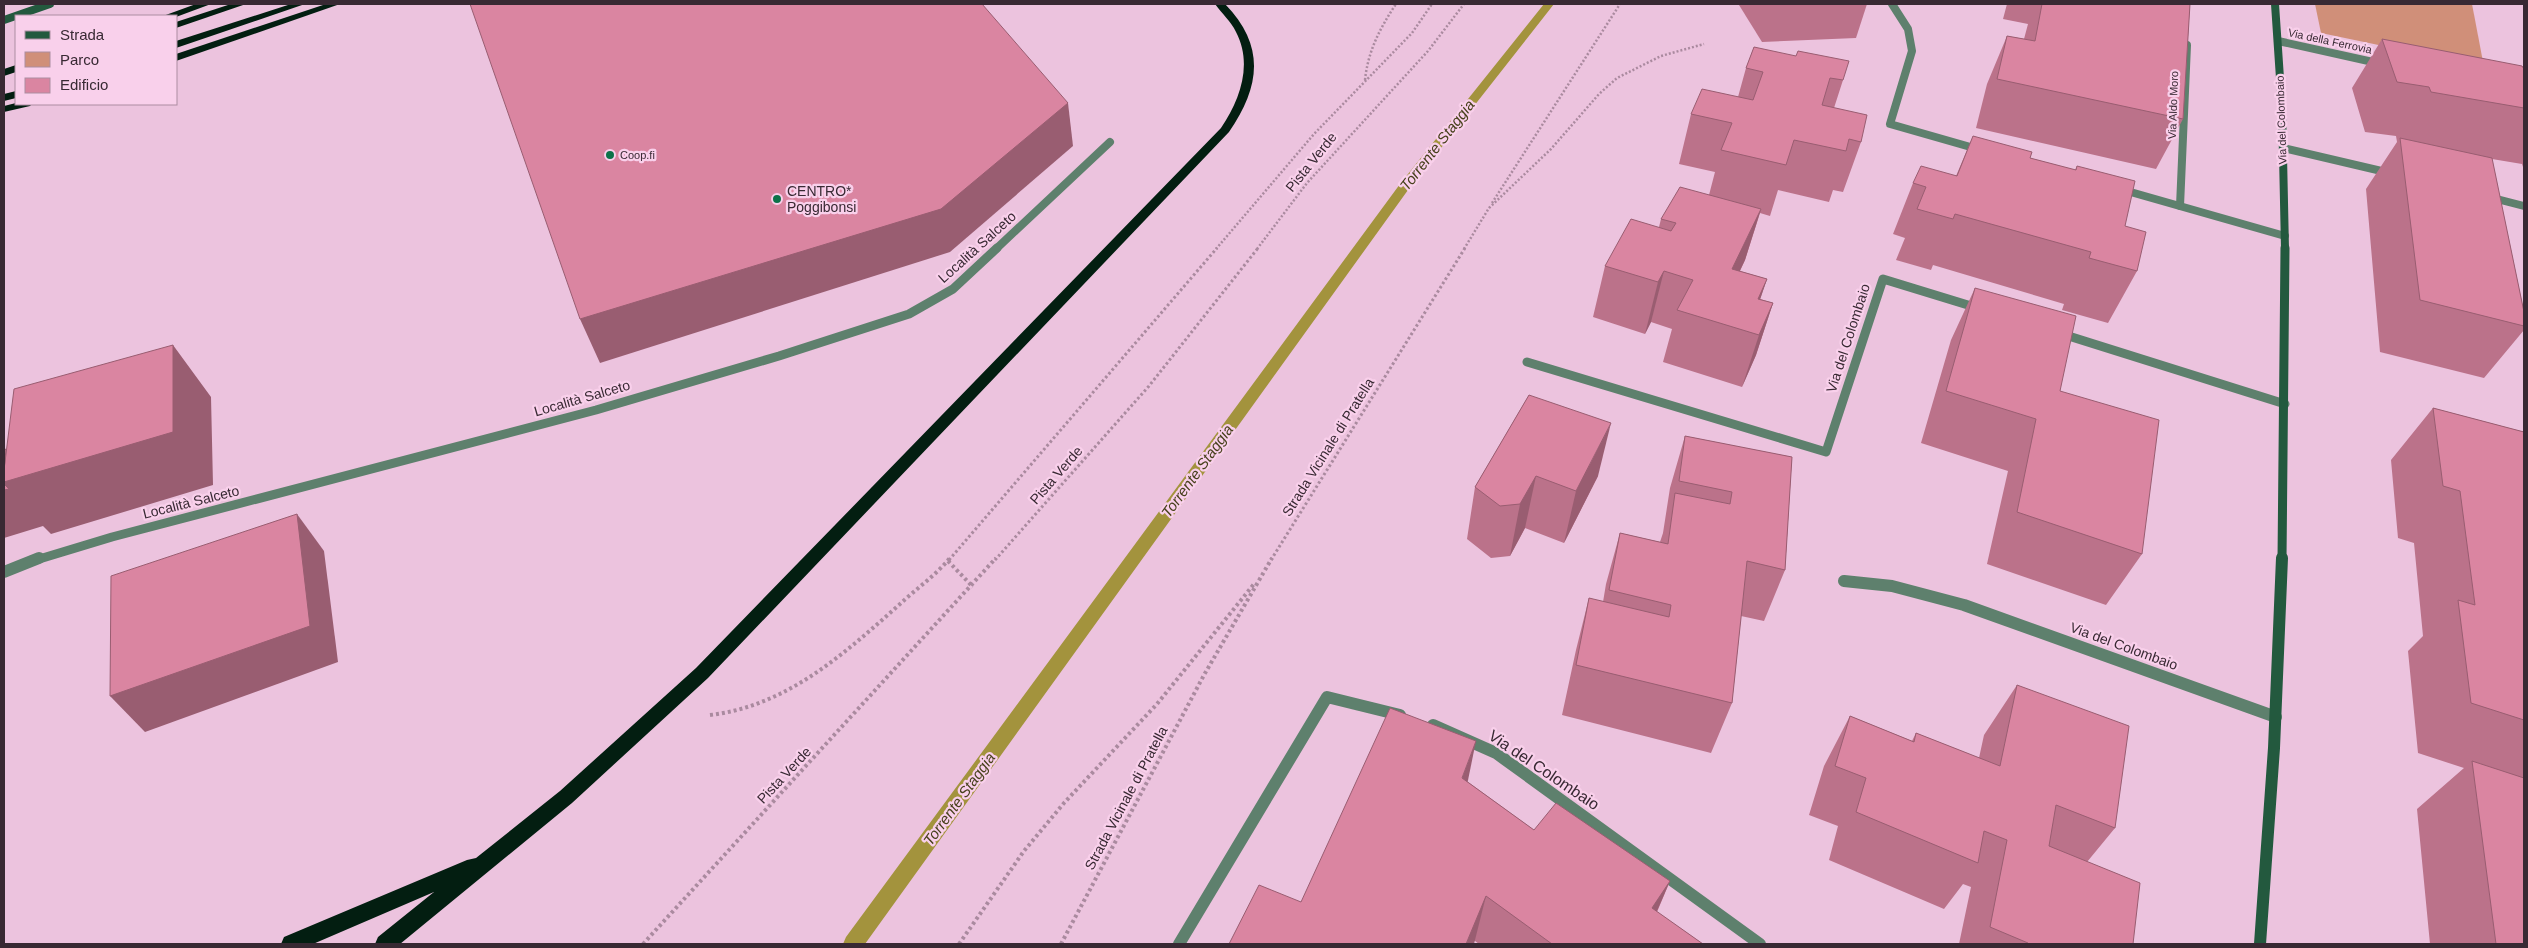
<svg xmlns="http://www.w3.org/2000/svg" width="2528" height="948" viewBox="0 0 2528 948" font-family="Helvetica,sans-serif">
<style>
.green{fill:#d08f79}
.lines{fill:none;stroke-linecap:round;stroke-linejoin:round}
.stream{fill:#a3933d;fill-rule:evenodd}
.path-far2{stroke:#aa8a9f;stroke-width:2.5;stroke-dasharray:2 2;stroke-linecap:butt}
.path-far1{stroke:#aa8a9f;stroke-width:3;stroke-dasharray:2.5 2.5;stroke-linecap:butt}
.path{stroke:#aa8a9f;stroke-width:4;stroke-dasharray:3 3;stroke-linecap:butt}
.service{stroke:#5e806d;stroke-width:8}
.minor-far2{stroke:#5e806d;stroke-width:8}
.minor-far1{stroke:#5e806d;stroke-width:9}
.minor{stroke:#5e806d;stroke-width:12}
.secondary-far2{stroke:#23593e;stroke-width:8}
.secondary-far1{stroke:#23593e;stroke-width:9}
.secondary{stroke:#23593e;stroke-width:12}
.motorway{fill:#031e11;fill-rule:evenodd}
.wall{fill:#bb728a}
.shaded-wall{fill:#995d71}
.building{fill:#da85a1;stroke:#995d71}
.poi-dot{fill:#0d7249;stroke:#f9d0eb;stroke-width:2}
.labels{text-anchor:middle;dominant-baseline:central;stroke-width:4.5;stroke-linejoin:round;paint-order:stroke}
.far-street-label{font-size:11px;fill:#382933;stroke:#f9d0eb}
.far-poi-label{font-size:11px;fill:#382933;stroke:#f9d0eb;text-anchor:start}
.street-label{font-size:14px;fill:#382933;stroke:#f9d0eb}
.poi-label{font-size:14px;fill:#382933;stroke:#f9d0eb;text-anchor:start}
.water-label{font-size:15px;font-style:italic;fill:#47401b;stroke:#f9d0eb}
.near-street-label{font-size:16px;fill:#382933;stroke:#f9d0eb}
</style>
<rect width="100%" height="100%" fill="#ecc3de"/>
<!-- green -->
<polygon class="green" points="2315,4 2472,4 2484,67 2321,33"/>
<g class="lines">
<!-- stream -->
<polygon class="stream" points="1544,4 1554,4 1408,190 865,944 843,944 846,937 1400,184"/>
<!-- path-far2 -->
<g class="path-far2">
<path d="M1365 80C1368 51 1380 28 1396 4"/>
<polyline points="1492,203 1620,4"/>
<polyline points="1216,249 1314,134 1412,33 1432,4"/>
<polyline points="1257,249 1307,183 1428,51 1464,4"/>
<polyline points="1464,249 1489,208 1551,149 1599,94 1617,78 1661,56 1704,44"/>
</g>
<!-- path-far1 -->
<g class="path-far1">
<polyline points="949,560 1217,248"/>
<polyline points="995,560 1149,386 1258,248"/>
<polyline points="1271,560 1465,248"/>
</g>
<!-- path -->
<g class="path">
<polyline points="948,561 973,587"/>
<path d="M710 715C787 706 844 654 900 604 916 589 936 575 950 558"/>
<polyline points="643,944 996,558"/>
<polyline points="959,944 1024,851 1064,803 1157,704 1254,584"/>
<polyline points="1061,944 1204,675 1272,558"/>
</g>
<!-- service -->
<polyline class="service" points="2180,206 2187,45"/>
<!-- minor-far2 -->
<g class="minor-far2">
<polyline points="1892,4 1908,29 1912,51 1890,124 1981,150"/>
<polyline points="2278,41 2382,64"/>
<polyline points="2283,148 2390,173"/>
<polyline points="2120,189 2285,236"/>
<polyline points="2489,197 2524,206"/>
<polyline points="996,249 1110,142"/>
</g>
<!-- minor-far1 -->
<g class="minor-far1">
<polyline points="2059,333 2285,404"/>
<polyline points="1527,362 1826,452 1883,279 1981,309"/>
<polyline points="36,560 112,537 596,410 779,356 909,314 953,289 997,248"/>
</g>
<!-- minor -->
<g class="minor">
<polyline points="4,572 39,558"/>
<polyline points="1844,581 1892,586 1964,605 2276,717"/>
<polyline points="1433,725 1496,753 1760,944"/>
<polyline points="1179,944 1327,697 1400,715"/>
</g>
<!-- secondary-far2 -->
<g class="secondary-far2">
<polyline points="2275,4 2282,108 2285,249"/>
<polyline points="4,20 50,4"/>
</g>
<!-- secondary-far1 -->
<polyline class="secondary-far1" points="2282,560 2285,248"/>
<!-- secondary -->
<polyline class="secondary" points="2260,944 2274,748 2282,558"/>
<!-- motorway -->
<g class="motorway">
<polygon points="196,4 211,4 176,17 163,16"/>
<polygon points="231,4 246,4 176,28 176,22"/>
<polygon points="291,4 305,4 176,48 176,41"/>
<polygon points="326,4 340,4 176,61 176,54"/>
<path d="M1215 4H1225C1266 46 1260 87 1229 132L708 678 572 803 400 944H375L378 937 434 892 313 944H281L284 937 467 860 476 858 560 791 696 668 1221 128C1240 100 1253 64 1236 32 1231 21 1222 14 1215 4Z"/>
<polygon points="16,65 16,72 4,76 4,69"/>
<polygon points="16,91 16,98 4,101 4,94"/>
<polygon points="16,103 32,104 30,106 4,112 4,106"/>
</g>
</g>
<!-- wall -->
<g class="wall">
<polygon points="1739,4 1867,4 1856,38 1762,42 1739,5"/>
<polygon points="2007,4 2190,4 2183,119 2156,169 1976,128 1987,84 2007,36 2024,39 2028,24 2003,19"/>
<polygon points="2382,39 2524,69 2524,170 2522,164 2492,159 2524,312 2524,330 2484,378 2380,352 2366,189 2397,142 2396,136 2365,132 2352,88"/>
<polygon points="1754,47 1843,80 1834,108 1861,142 1843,192 1833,190 1829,202 1778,190 1770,216 1760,213 1745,260 1740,271 1767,279 1760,299 1773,303 1756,355 1742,387 1663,362 1672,329 1651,322 1645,334 1593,317 1605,266 1659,227 1661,219 1709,195 1715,172 1679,164 1691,114 1738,97 1746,68"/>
<polygon points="1973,136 2030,158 2075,170 2077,166 2125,226 2137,271 2108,323 2062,310 2064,304 1933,265 1931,270 1896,260 1905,238 1893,234 1913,183 1956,176"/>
<polygon points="1975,288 2060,391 2142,554 2106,605 1987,564 2008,471 1921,443 1951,340"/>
<polygon points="1529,395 1598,476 1564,543 1525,528 1510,556 1491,558 1467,539 1475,487"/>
<polygon points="2433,408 2524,432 2524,944 2430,944 2417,809 2464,768 2418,753 2408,651 2423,636 2414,543 2398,538 2391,460"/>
<polygon points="1685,436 1792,457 1785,570 1764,621 1741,616 1732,703 1711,753 1562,715 1576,650 1589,598 1603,602 1606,584 1620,533 1660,542 1663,533 1670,488"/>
<polygon points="2017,685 2115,828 2087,862 2133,944 1959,944 1971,887 1963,884 1944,909 1829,860 1838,826 1809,815 1824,766 1850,716 1912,741 1916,733 1979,758 1984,735"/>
<polygon points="1468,782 1534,830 1670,881 1657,912 1703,944 1479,944 1475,941 1301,902"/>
</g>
<!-- shaded-wall -->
<g class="shaded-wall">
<polygon points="1068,103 1073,146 950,252 600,363 580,319"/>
<polygon points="1761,209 1745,260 1716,320 1732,269"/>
<polygon points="1664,271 1651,322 1645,334 1658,282"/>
<polygon points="1767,279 1749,332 1758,299"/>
<polygon points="1773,303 1756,355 1742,387 1759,335"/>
<polygon points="173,345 211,397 213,485 51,534 43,526 4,538 4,482"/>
<polygon points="1611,423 1598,476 1564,543 1576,491"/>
<polygon points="1536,476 1525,528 1510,556 1520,504"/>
<polygon points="297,514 324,551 338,662 145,732 110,696"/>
<polygon points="1476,741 1466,790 1462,778"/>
<polygon points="1670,881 1650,927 1652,908"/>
<polygon points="1486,896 1474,944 1466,944"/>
</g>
<!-- building -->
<g class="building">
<polygon points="470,4 982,4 1068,103 941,209 580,319"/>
<polygon points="2042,4 2190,4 2183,119 1997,79 2007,36 2035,41"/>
<polygon points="2382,39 2522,66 2524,69 2524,108 2431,92 2429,87 2397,82"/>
<polygon points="1754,47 1796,56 1798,51 1849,61 1843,80 1830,78 1822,105 1867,115 1861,142 1849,139 1846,151 1794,140 1786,165 1721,150 1732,123 1691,114 1702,89 1753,100 1763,72 1746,68"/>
<polygon points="1973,136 2032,152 2030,158 2076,170 2077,166 2135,181 2125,226 2146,232 2137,271 2089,258 2091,252 1955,214 1953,219 1917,209 1926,187 1913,183 1921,166 1957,176"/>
<polygon points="2400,138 2492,158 2524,312 2524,326 2420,300"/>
<polygon points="1680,187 1761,209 1732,269 1767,279 1758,299 1773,303 1759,335 1677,310 1693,280 1664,271 1658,282 1605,266 1631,219 1671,231 1676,223 1661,219"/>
<polygon points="1975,288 2076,316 2060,391 2159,420 2142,554 2017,512 2036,419 1946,391"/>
<polygon points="173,345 173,432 4,482 4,470 14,389"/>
<polygon points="1529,395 1611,423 1576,491 1536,476 1520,504 1500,506 1475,487"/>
<polygon points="2433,408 2524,432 2524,720 2471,703 2458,600 2475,605 2460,491 2443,486"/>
<polygon points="1685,436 1792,457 1785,570 1747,561 1732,703 1576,665 1589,598 1669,617 1671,605 1609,590 1620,533 1668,544 1675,493 1730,504 1732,492 1679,481"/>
<polygon points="6,449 4,470 4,450"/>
<polygon points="4,484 9,489 4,490"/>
<polygon points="297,514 310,626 110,696 111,576"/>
<polygon points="2017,685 2129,726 2115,828 2056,805 2049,846 2140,883 2133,944 2028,944 2028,943 1990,927 2007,840 1984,831 1978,863 1856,812 1866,778 1835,766 1850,716 1914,742 1916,733 2000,766"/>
<polygon points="1390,708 1476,741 1462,778 1534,830 1556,803 1670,881 1652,908 1703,944 1552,944 1486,896 1466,944 1229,944 1259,885 1301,902"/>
<polygon points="2472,761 2524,778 2524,944 2496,944"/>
</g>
<!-- markers -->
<g class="poi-dot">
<circle cx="610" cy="155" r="5"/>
<circle cx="777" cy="199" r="5"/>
</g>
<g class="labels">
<!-- far-street labels -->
<g class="far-street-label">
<text transform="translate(2330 41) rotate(12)">Via della Ferrovia</text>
<text transform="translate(2173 105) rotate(-88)">Via Aldo Moro</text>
<text transform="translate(2281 120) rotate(-92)">Via del Colombaio</text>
</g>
<!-- far-poi labels -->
<g class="far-poi-label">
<text x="620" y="155">Coop.fi</text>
</g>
<!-- street labels -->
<g class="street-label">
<text transform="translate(1311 162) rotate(-51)">Pista Verde</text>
<text transform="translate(977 247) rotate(-42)">Località Salceto</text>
<text transform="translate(1848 338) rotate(-72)">Via del Colombaio</text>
<text transform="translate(582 398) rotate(-16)">Località Salceto</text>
<text transform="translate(1328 447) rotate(-58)">Strada Vicinale di Pratella</text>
<text transform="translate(1056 475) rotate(-49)">Pista Verde</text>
<text transform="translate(191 502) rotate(-14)">Località Salceto</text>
<text transform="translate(2124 646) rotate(20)">Via del Colombaio</text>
<text transform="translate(784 775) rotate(-47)">Pista Verde</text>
<text transform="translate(1126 798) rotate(-62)">Strada Vicinale di Pratella</text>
</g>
<!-- poi labels -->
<g class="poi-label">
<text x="787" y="191">CENTRO*<tspan x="787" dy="16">Poggibonsi</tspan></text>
</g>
<!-- water labels -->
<g class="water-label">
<text transform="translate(1437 145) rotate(-52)">Torrente Staggia</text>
<text transform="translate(1197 471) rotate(-54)">Torrente Staggia</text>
<text transform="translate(959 799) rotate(-54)">Torrente Staggia</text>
</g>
<!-- near-street labels -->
<g class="near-street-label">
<text transform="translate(1544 770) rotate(34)">Via del Colombaio</text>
</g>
</g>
<!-- border -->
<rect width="2528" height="948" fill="none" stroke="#382933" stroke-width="10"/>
<!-- legend -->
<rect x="15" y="15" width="162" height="90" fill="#f9d0eb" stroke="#ac8da1"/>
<rect x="25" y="31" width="25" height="8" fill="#23593e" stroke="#ac8da1"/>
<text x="60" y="40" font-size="15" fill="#382933">Strada</text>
<rect x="25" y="52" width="25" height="15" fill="#d08f79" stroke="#ac8da1"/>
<text x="60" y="65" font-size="15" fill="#382933">Parco</text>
<rect x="25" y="78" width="25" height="15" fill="#da85a1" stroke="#ac8da1"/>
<text x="60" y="90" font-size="15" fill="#382933">Edificio</text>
</svg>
